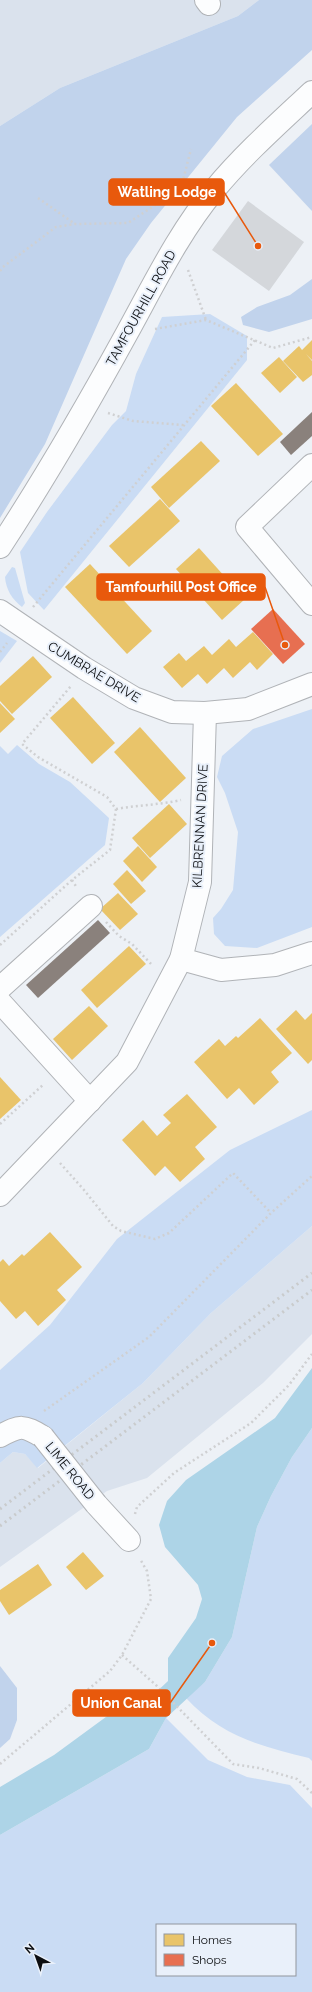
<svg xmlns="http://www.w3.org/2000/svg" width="312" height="1992" viewBox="0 0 312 1992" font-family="Raleway,sans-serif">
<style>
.built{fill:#dae2ed}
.green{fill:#cadcf4;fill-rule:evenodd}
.forest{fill:#c1d3ec}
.water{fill:#add4e7}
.homes{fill:#e9c46a}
.shops{fill:#e76f51}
.industry{fill:#8a817c}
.building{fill:#d4d7db}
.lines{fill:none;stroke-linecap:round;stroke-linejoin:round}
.minor-casing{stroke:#b0b3b7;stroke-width:24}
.major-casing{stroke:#b0b3b7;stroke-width:24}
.path{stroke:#cfd0d2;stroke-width:2.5;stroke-dasharray:2 3;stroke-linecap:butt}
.minor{stroke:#fcfdfe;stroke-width:22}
.major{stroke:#fcfdfe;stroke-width:22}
.rail{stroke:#c9cbcc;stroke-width:3;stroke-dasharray:2 4;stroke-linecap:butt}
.minor-bridge-casing{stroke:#b0b3b7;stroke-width:24;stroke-linecap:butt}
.minor-bridge{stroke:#fcfdfe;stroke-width:22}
.labels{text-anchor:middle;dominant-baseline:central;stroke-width:4;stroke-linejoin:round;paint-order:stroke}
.street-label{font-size:13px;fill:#0c0e11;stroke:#e9f0fa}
.leader{fill:none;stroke:#e8590c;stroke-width:1.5}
.callout-dot{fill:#e8590c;stroke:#e9f0fa;stroke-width:1.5}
.callout{fill:#e8590c;stroke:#e8590c;stroke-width:1.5}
.callout-label{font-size:14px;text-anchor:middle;font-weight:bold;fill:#fff}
</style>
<rect width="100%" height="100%" fill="#edf1f6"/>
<!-- built -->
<g class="built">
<polygon points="0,0 259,0 238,16 60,88 0,126"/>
<polygon points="312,1226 312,1334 263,1383 147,1478 107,1491 0,1567 0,1463 13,1452 25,1454 38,1468 143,1383 211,1313"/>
</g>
<!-- green -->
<g class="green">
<polygon points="210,314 247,336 247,360 44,610 28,593 20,552 47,512 112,425 126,411 136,374 162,317"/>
<path d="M12 567 15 568 25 603 22 607C12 599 6 590 5 577Z"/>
<polygon points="0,631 17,641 0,663"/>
<polygon points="312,709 312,927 257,948 225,946 214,934 213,918 221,909 233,890 238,832 225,793 217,777 222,756 253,729"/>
<polygon points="17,745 39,764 70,782 109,818 105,845 0,937 0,746 8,754"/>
<polygon points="312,1110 312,1226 211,1313 143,1383 37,1468 25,1454 13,1452 0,1463 0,1370 50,1325 117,1239 230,1150"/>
<path d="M312 1428V1761L309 1758C260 1746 221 1736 186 1698L205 1682 232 1637 257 1527 271 1496 292 1457Z"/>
<path d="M166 1718 208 1760 247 1777 290 1785 312 1808V1992H0V1835L149 1749ZM157 1925H295V1975H157Z"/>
</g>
<!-- forest -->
<g class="forest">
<polygon points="259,0 312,0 312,50 237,117 151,223 126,259 45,444 0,518 0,126 60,88 238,16"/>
<polygon points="312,124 312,211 269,165"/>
<polygon points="312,279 312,319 269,332 243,325 241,317 257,307 290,295"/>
<polygon points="0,1666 17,1688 17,1720 10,1739 0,1748"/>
</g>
<!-- water -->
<polygon class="water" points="312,1368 312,1428 292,1457 271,1496 257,1527 232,1637 205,1682 166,1718 149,1749 0,1835 0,1787 54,1755 110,1714 148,1700 168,1681 168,1658 196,1618 202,1599 198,1585 165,1547 159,1525 167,1501 186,1480 275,1418"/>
<!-- homes -->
<g class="homes">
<polygon points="312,340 312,360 306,354 312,361 312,375 303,382 283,361 299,346 302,350"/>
<polygon points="279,357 297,377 280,393 261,373"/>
<polygon points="236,383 283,434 258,456 211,406"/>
<polygon points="201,441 220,461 169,508 151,487"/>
<polygon points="160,499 180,521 129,567 109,546"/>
<polygon points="199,548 245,599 222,620 176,569"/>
<polygon points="90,564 152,631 127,654 65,587"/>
<polygon points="253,632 273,654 257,670 250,662 233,678 224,668 207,684 198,674 182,688 163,667 179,653 186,661 204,646 212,655 229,639 236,647"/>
<polygon points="33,656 52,677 12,714 0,701 0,686"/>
<polygon points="73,697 115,743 92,764 50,718"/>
<polygon points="0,703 15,719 0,733"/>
<polygon points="140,727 186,778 160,802 114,752"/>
<polygon points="169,804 187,824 150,858 132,838"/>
<polygon points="138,846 157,867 142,882 123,861"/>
<polygon points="127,870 146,891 131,904 113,884"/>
<polygon points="118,893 138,914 120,930 100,909"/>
<polygon points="129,946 146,964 97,1008 81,990"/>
<polygon points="89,1006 108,1026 72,1060 53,1039"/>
<polygon points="296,1010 305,1020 312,1013 312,1060 308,1064 276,1029"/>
<polygon points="260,1018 292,1053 271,1072 279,1082 254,1105 239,1088 227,1099 194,1062 219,1039 225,1046 236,1036 238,1038"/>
<polygon points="0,1077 21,1100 0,1119"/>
<polygon points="187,1094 217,1127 195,1147 205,1159 180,1182 165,1166 155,1176 122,1140 143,1120 157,1136 171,1123 163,1115"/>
<polygon points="50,1232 82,1267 57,1290 66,1300 38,1326 25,1311 16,1319 0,1301 0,1262 3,1259 9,1266 22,1254 24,1256"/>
<polygon points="83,1552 104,1576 86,1590 66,1567"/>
<polygon points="38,1564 52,1585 9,1615 0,1601 0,1590"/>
</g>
<!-- shops -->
<polygon class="shops" points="273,609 305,644 283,664 251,629"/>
<!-- industry -->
<g class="industry">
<polygon points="312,412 312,436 291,455 280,442"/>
<polygon points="98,920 110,933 38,998 26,985"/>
</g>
<!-- building -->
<polygon class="building" points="248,201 304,242 269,291 212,250"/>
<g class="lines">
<defs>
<g id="minor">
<polyline points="206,0 209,4"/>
<polyline points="312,465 247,527 312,604"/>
<polyline points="0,611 84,668 134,698 172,712 205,713 248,709 312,684"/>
<polyline points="181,959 221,970 275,965 312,953"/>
<polyline points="0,988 91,906"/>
<polyline points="0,1002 90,1101"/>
<polyline points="0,1195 127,1062 181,959 200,882 205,713"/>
<path d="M0 1436C21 1425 23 1425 43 1437"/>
<polyline points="96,1504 129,1540"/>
</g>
<path id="major" d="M0 547C45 478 87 406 127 333 154 284 179 232 215 189 244 154 279 123 312 92"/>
</defs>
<!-- minor casing -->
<use href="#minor" class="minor-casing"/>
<!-- major casing -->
<use href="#major" class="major-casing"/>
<!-- path -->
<g class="path">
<polyline points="181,188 191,149"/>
<polyline points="38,198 75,224"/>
<polyline points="188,270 206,320"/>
<polyline points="0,271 3,267 56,227 75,224 128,223 181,188 187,188"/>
<polyline points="155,329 206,320 273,348 312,337"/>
<polyline points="108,413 133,421 183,425"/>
<polyline points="33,607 255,340"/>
<polyline points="0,652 7,643"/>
<path d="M116 809C138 805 159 805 181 800"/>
<polyline points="72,880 77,888"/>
<polyline points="106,922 119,936 132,944 153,966"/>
<polyline points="0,945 72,880 110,850 116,809 107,797 38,757 22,744 71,686"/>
<polyline points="0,1124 44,1084"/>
<polyline points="60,1163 84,1190 113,1226 121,1231 155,1239 169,1233 233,1173 271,1213"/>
<polyline points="44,1411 149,1337 271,1213 312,1176"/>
<polyline points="135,1514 137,1507 174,1473 251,1423 289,1385 312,1354"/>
<polyline points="122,1655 157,1686 233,1764 259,1768 297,1779 312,1793"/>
<polyline points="0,1764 110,1671 122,1655 151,1599 147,1571 140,1559"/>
</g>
<!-- minor -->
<use href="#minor" class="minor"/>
<!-- major -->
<use href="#major" class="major"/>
<!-- rail -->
<g class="rail">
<polyline points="0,1509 312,1273"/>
<polyline points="0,1526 312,1290"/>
</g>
<defs>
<polyline id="minor-bridge" points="43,1437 96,1504"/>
</defs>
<!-- minor-bridge casing -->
<use href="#minor-bridge" class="minor-bridge-casing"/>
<!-- minor-bridge -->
<use href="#minor-bridge" class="minor-bridge"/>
</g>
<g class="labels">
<!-- street labels -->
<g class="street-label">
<text transform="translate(141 308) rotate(-61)">TAMFOURHILL ROAD</text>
<text transform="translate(94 672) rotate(31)">CUMBRAE DRIVE</text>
<text transform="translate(200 826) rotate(-87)">KILBRENNAN DRIVE</text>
<text transform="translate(70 1471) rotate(51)">LIME ROAD</text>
</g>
</g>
<!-- callouts -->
<path class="leader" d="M258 246L224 192M285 645L265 587M212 1643L170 1703"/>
<g class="callout-dot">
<circle cx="258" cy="246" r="4"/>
<circle cx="285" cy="645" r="4"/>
<circle cx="212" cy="1643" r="4"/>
</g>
<g class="callout">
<rect x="109" y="179" width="115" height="26" rx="4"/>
<rect x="97" y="574" width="168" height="26" rx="4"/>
<rect x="73" y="1690" width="97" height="26" rx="4"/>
</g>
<g class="callout-label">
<text x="167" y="197">Watling Lodge</text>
<text x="181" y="592">Tamfourhill Post Office</text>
<text x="121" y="1708">Union Canal</text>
</g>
<!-- legend -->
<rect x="156" y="1924" width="140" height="52" fill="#e9f0fa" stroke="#91969d"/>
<rect x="164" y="1934" width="20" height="12" fill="#e9c46a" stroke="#91969d"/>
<text x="192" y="1944" font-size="12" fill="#0c0e11">Homes</text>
<rect x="164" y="1954" width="20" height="12" fill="#e76f51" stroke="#91969d"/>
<text x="192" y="1964" font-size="12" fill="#0c0e11">Shops</text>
<!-- north arrow -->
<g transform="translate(36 1956) rotate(319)" stroke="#e9f0fa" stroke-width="3" paint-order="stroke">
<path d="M0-3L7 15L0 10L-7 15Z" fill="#0c0e11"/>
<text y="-6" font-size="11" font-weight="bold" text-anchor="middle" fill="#0c0e11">N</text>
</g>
</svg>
